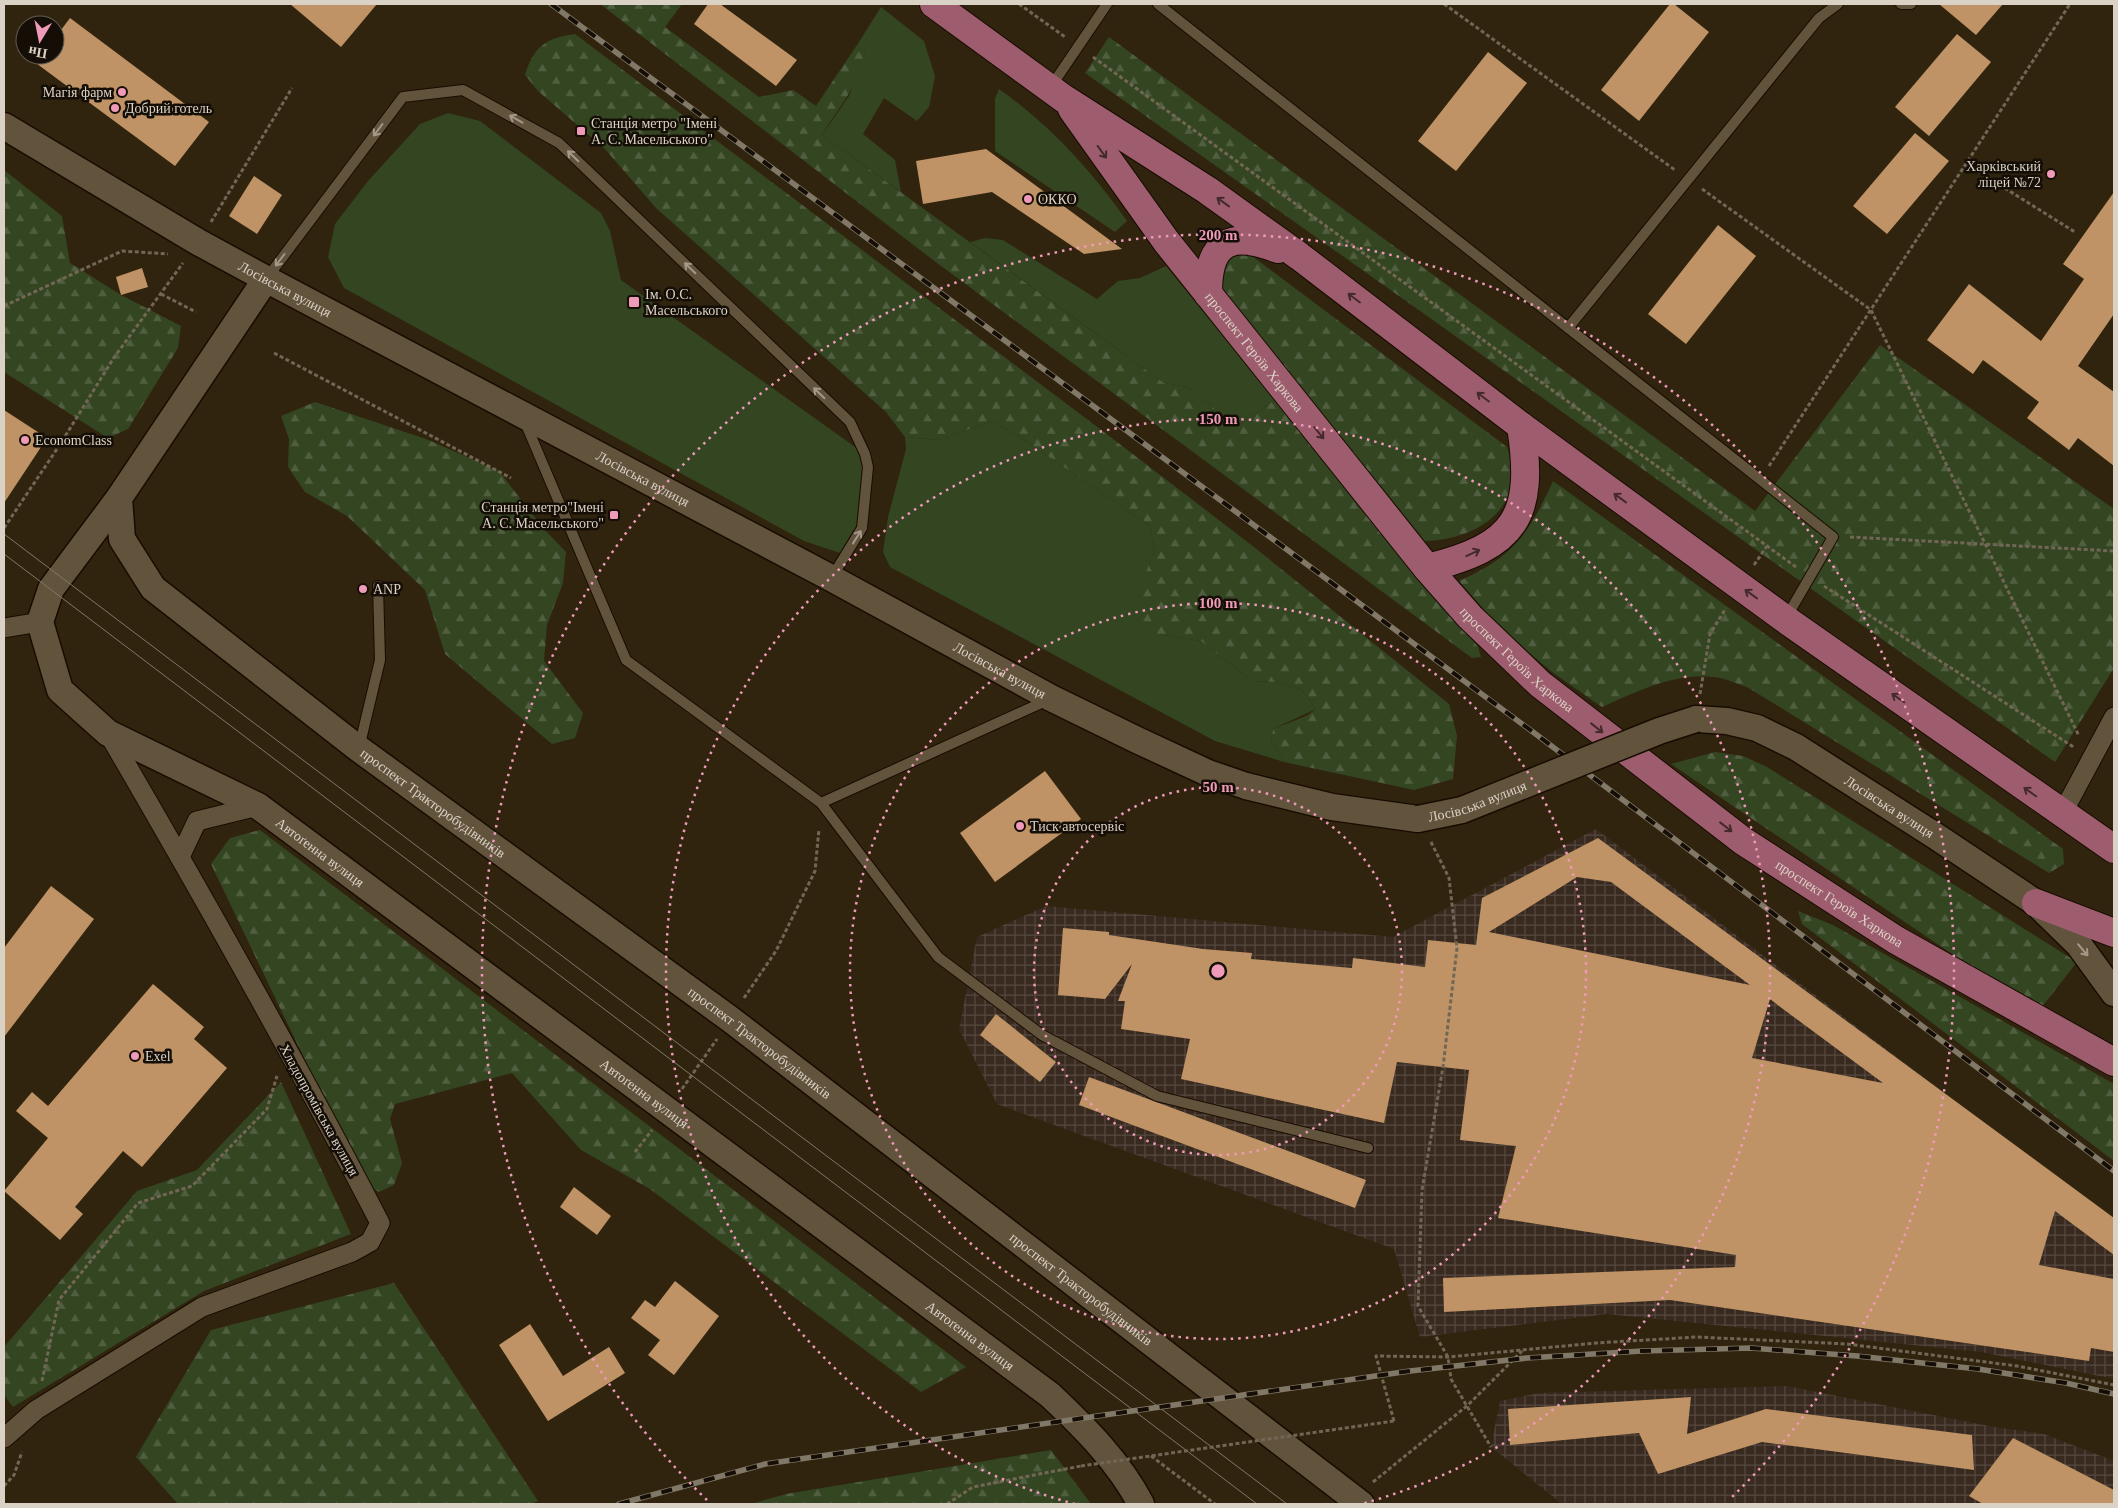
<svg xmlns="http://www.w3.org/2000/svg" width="2118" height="1508" viewBox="0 0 2118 1508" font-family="Georgia,serif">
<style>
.industrial{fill:url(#industrial-grid)}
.green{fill:#344522}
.forest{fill:url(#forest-firs)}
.building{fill:#bf9365;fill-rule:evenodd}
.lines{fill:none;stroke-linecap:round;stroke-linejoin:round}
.lane-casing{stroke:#180c00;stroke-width:12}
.street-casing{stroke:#180c00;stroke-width:21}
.secondary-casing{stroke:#180c00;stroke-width:29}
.primary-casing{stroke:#180c00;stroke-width:30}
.path{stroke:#726755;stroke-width:3;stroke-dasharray:4 2.5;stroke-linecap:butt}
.lane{stroke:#62533d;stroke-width:10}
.street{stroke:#62533d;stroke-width:19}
.secondary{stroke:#62533d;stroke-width:26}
.primary{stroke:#9d5d6e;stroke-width:28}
.tram{stroke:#827867;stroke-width:1}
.rail-casing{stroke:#827867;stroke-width:5.5}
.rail{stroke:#140e06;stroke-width:4;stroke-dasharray:11;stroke-linecap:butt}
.secondary-bridge-casing{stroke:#180c00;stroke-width:29;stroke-linecap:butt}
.path-bridge{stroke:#726755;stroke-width:3;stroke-dasharray:4 2.5;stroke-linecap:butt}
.secondary-bridge{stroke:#62533d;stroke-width:26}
.oneway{stroke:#a49988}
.oneway2{stroke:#442a2a}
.ring{fill:none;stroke:#ef9ab8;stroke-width:2.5;stroke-dasharray:2.5 5}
.poi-dot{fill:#ef9ab8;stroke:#140e06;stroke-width:2}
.labels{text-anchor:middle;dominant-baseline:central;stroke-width:5;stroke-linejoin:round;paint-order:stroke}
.poi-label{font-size:14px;fill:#dad2c5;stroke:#140e06;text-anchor:start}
.street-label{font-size:14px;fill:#dad2c5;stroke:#140e06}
.centre{fill:#ef9ab8;stroke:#140e06;stroke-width:2.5}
.ring-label{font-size:15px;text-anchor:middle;font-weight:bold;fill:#ef9ab8;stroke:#140e06;stroke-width:5;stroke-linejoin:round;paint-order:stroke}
</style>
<defs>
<pattern id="industrial-grid" width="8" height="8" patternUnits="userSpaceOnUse" patternTransform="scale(1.25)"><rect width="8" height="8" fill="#392a1f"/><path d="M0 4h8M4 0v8" fill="none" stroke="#55483e"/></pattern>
<pattern id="forest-firs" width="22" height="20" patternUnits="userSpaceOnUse" patternTransform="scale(1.25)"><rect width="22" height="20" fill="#344522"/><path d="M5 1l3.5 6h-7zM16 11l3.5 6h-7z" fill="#515f41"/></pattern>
</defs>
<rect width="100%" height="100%" fill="#30240f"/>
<!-- industrial -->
<g class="industrial">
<polygon points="1596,829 2114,1222 2114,1379 1981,1352 1607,1314 1420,1337 1394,1249 997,1104 959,1029 977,937 1046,906 1393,937"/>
<polygon points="1787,1386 1994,1427 2044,1434 2114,1461 2114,1504 1562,1504 1491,1447 1500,1401 1539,1393"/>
</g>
<!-- green -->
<g class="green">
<polygon points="881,7 924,41 935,76 929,107 917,121 884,98 863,134 895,160 901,192 822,135 849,96 865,52 857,45"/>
<path d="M999 89C1050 125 1091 170 1127 221L1115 232 995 151V99Z"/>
<polygon points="448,113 480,121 601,213 610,231 621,280 865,454 862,528 846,555 804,541 344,288 328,257 335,224 368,181 420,124"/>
<polygon points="985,238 1003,240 1097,299 1118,281 1140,278 1166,266 1275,400 1236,426 1188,387 1164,383 970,242"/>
<polygon points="991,421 1017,435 1150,526 1154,551 1147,569 1157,634 1201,641 1252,681 1276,682 1301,689 1316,709 1273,729 1271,740 1284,762 1215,741 890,567 883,552 888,517 906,449 905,437 940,440"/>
</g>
<!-- forest -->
<g class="forest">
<path d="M600 4H682L665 27 759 97 793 90 816 106 857 45 865 51C857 90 841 103 822 135L1164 383 1188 387 1236 426 1275 400 1466 631 1478 647 1481 657 1472 658 933 260Z"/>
<path d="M575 34 1100 429 1254 547 1449 704 1457 736 1453 779 1414 790 1284 762 1271 740 1273 729 1306 716 1316 709 1301 689 1276 682 1252 681 1201 641 1157 634 1137 619 1147 569 1154 551 1150 526 1017 435 991 421 940 440 905 437 886 412 656 208 605 149 538 91 525 75C534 46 546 38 575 34Z"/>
<polygon points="1109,37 1755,511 1880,345 2114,509 2114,668 2055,762 1085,73"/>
<polygon points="4,170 62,216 70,263 121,295 181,326 178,348 128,429 108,438 4,372"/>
<path d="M1242 253 1252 256 1507 447C1530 506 1477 540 1425 541L1219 286 1225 258Z"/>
<polygon points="315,402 426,439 499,471 543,528 566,552 563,583 547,625 544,661 583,713 575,738 552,744 445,654 425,590 347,516 305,492 288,467 289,439 281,416"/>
<path d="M1553 481 2063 849 2064 864 2049 873 1747 687C1737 684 1725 678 1714 677 1675 672 1636 692 1602 707L1552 672 1500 628 1459 581C1513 557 1529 534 1553 481Z"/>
<polygon points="1715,752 1743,756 1767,767 2077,962 2038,1012 1671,764"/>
<polygon points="260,830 966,1367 921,1392 650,1189 581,1150 512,1073 395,1104 390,1119 402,1163 394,1185 379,1192 364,1183 211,864 230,838"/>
<polygon points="1798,911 1833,925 2114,1084 2114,1161 1802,924"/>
<polygon points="281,1082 351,1234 204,1291 13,1407 4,1395 4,1347 137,1191 197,1170"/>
<polygon points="394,1283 538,1501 531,1504 178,1504 136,1457 211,1330"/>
<polygon points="1051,1450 1091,1504 751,1504 786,1494"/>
</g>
<!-- building -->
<g class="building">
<polygon points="290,4 377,4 341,47"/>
<polygon points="708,4 720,4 797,60 776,86 694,24"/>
<polygon points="1670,4 1674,4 1709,32 1639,121 1601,90"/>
<polygon points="1939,4 2003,4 1976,35"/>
<polygon points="70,18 209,122 175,166 25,55 55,55 55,38"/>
<polygon points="1957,34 1991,62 1929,136 1895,107"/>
<polygon points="1488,52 1527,83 1456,171 1418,141"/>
<polygon points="1915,133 1949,161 1887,234 1853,206"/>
<polygon points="986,149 1122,249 1084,254 992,192 923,204 916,161"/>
<polygon points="254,176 282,195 257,234 229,216"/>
<polygon points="2114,192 2114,314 2078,366 2114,392 2114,466 2078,438 2069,450 2027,418 2039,402 1983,360 1973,374 1927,340 1969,284 2041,341 2084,279 2063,264"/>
<polygon points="1718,225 1756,256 1686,344 1648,314"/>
<polygon points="142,268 148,287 121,295 116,277"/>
<polygon points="4,410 47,438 4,503"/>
<polygon points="1045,771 1081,819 995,882 960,833"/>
<path d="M1598 838 2114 1218V1255L2055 1211 2039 1265 2114 1279V1352L2091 1348 2089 1361 1670 1300 1444 1312 1443 1278 1735 1267 1736 1255 1498 1218 1516 1146 1460 1140 1469 1070 1397 1062 1384 1123 1181 1079 1190 1039 1121 1029 1125 1001H1118L1132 964 1105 999 1058 995 1063 928 1109 932V935L1203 949 1252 953 1251 959 1352 968 1353 958 1425 967 1428 940 1476 945 1482 898ZM1577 877 1611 882 1750 985 1489 932ZM1770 999 1783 1009 1883 1083 1752 1058Z"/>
<polygon points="51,886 94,919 4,1037 4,948"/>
<polygon points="153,984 204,1027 194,1039 227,1068 142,1167 123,1151 75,1207 83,1214 60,1240 4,1191 48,1138 16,1111 32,1092 48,1106"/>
<polygon points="996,1014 1056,1062 1040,1082 980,1035"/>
<polygon points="1089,1077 1366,1180 1355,1208 1079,1105"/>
<polygon points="574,1187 611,1216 597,1235 560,1207"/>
<polygon points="675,1281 719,1316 674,1375 648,1355 660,1340 631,1318 645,1300 655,1307"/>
<polygon points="530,1324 563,1376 609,1347 625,1373 548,1421 499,1345"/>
<polygon points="1691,1397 1687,1434 1766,1409 1972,1435 1974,1470 1762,1442 1658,1474 1639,1433 1510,1445 1508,1409"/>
<polygon points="2013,1438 2114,1490 2114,1504 1983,1504 1969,1496"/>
</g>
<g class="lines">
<defs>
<g id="lane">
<polyline points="1158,4 1833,537 1786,618"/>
<polyline points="1901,4 1911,4"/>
<polyline points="1050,88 1107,4"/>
<polyline points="267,278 403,97 463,90 559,143 850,422 865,454 868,467 862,528 832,577"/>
<polyline points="1568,328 1819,18 1838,4"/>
<polyline points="525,422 626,660 821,803 938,957 1042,1035 1157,1096 1368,1148"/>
<polyline points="359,748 380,660 378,586"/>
<polyline points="821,803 1048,700"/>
</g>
<g id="street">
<polyline points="4,628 40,622"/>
<polyline points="2062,814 2114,717"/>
<polyline points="180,857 197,821 258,806"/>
<path d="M4 1438 36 1410 202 1307 352 1252 370 1242 380 1223C294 1057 202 894 108 733"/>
</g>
<g id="secondary">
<path id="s1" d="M4 126 198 242 266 279 831 578 1051 698 1137 740 1208 773 1246 786 1332 807 1418 819"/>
<path id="s2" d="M266 279 119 498 122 539 153 588 359 749 730 1019 1361 1504"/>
<path id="s3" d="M119 498 51 589 40 622 60 690 108 733 258 806 1050 1395C1085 1428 1119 1462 1141 1504"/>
<path id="s4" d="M1696 719 1727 721 1757 728 1796 747 1934 835 2036 903 2079 945 2114 993"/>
</g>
<g id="primary">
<polyline points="934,4 1063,98 1207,190 1299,256 1521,426 1785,619 2114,849"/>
<path id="s5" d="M1072 109 1166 241 1427 568 1470 617 1540 684 1743 841 1896 940 2114 1062"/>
<path d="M1208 294C1208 240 1231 231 1278 249"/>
<path d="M1427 568C1516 546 1535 517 1521 426"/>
<polyline points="2036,903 2114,933"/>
</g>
</defs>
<!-- lane casing -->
<use href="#lane" class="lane-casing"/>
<!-- street casing -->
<use href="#street" class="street-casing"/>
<!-- secondary casing -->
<use href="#secondary" class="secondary-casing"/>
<!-- primary casing -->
<use href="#primary" class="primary-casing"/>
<!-- path -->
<g class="path">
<polyline points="1019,4 1065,37"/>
<polyline points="1444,4 1675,170"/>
<polyline points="1093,57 1796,567"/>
<polyline points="1966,164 2075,232"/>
<polyline points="1702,189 1871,310 2079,736"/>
<polyline points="211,222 292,88"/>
<polyline points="161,294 196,312"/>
<polyline points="4,306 122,251 168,254"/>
<polyline points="274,353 511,478"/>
<polyline points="1769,466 2070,4"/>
<polyline points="4,528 61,443 113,359 183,263"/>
<polyline points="1850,537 2114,551"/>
<polyline points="1754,565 1767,546"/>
<polyline points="1824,586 2075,748"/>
<polyline points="1700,694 1710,634 1726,608"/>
<polyline points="1431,842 1449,878 1457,948 1443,1067 1422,1190 1418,1306 1448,1357 1451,1379 1491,1447"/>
<polyline points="744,998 776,951 815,871 819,829"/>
<polyline points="682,1089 717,1039"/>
<polyline points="635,1152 652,1130"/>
<polyline points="42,1381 59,1300 138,1203 192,1186 267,1109 277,1076"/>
<polyline points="1394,1421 1376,1356 1448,1357 1596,1343 1697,1337 1847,1344 2017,1366 2114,1385"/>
<polyline points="1151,1456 1215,1504"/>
<polyline points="1373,1482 1468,1405 1522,1351"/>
<polyline points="4,1486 14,1475 22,1452"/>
<polyline points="947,1504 973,1487 1081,1466"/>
</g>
<!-- lane -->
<use href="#lane" class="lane"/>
<!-- street -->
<use href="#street" class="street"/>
<!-- secondary -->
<use href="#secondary" class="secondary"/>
<!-- primary -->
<use href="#primary" class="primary"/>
<!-- tram -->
<g class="tram">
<polyline points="4,534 1287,1504"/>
<polyline points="4,554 1257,1504"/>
</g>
<defs>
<g id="rail">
<polyline points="551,4 1533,732 2114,1171"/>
<polyline points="619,1504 765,1464 1410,1371 1527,1358 1642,1351 1751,1348 1857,1356 1978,1369 2066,1383 2114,1394"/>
</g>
</defs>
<!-- rail casing -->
<use href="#rail" class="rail-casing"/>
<!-- rail -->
<use href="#rail" class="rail"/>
<defs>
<g id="secondary-bridge">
<path id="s6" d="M1418 819 1462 810 1659 731 1696 719"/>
</g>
</defs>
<!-- secondary-bridge casing -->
<use href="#secondary-bridge" class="secondary-bridge-casing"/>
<!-- path-bridge -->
<polyline class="path-bridge" points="1081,1466 1394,1421"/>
<!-- secondary-bridge -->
<use href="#secondary-bridge" class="secondary-bridge"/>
</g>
<!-- one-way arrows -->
<defs><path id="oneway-shaft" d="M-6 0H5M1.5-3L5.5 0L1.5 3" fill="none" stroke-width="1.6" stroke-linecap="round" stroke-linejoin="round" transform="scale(1.25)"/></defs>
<g class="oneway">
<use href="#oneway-shaft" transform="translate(516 119) rotate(-151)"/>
<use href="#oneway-shaft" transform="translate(378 130) rotate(127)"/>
<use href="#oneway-shaft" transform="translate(573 156) rotate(-136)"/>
<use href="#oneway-shaft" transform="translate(280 260) rotate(127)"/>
<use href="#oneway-shaft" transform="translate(690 268) rotate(-136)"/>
<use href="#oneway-shaft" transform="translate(819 393) rotate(-136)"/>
<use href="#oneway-shaft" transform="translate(857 537) rotate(-58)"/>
<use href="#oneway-shaft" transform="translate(2083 950) rotate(50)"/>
</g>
<g class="oneway2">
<use href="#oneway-shaft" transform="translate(1102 152) rotate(54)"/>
<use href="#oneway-shaft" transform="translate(1223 202) rotate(-144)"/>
<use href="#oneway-shaft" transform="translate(1354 298) rotate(-143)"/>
<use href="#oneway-shaft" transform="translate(1483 397) rotate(-143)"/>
<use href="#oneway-shaft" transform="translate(1319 433) rotate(51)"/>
<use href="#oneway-shaft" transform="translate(1620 498) rotate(-144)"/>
<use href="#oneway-shaft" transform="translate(1473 553) rotate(-25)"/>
<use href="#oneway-shaft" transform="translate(1751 594) rotate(-144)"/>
<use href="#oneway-shaft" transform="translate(1898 698) rotate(-145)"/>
<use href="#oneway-shaft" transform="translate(1597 728) rotate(38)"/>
<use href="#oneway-shaft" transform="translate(2030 792) rotate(-145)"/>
<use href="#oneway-shaft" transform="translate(1726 827) rotate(38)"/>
</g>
<!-- distance rings -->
<g class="ring">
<circle cx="1218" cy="971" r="184"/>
<circle cx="1218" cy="971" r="368"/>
<path d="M1075 1504A552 552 0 1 1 1361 1504"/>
<path d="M707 1500A736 736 0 1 1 1729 1500"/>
</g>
<!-- markers -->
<g class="poi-dot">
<circle cx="122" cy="92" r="5"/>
<circle cx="115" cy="108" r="5"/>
<rect x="576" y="126" width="10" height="10" rx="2.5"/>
<circle cx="2051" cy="174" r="5"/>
<circle cx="1028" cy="199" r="5"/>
<rect x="628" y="296" width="12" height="12" rx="2.5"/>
<circle cx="25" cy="440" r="5"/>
<rect x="609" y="510" width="10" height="10" rx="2.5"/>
<circle cx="363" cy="589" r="5"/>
<circle cx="1020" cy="826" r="5"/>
<circle cx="135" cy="1056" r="5"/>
</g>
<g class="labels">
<!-- poi labels -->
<g class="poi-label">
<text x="112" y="92" text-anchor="end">Магія фарм</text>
<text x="125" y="108">Добрий готель</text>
<text x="591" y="123">Станція метро "Імені<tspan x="591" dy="16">А. С. Масельського"</tspan></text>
<text x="2041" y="166" text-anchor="end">Харківський<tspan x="2041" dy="16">ліцей №72</tspan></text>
<text x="1038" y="199">ОККО</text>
<text x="645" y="294">Ім. О.С.<tspan x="645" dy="16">Масельського</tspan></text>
<text x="35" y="440">EconomClass</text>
<text x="604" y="507" text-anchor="end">Станція метро"Імені<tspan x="604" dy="16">А. С. Масельського"</tspan></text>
<text x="373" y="589">ANP</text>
<text x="1030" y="826">Тиск автосервіс</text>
<text x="145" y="1056">Exel</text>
</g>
<!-- street labels -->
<g class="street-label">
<text stroke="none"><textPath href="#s1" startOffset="325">Лосівська вулиця</textPath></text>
<text stroke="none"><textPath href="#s5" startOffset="304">проспект Героїв Харкова</textPath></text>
<text stroke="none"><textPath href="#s1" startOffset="730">Лосівська вулиця</textPath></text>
<text stroke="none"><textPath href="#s5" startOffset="709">проспект Героїв Харкова</textPath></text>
<text stroke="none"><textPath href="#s1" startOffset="1135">Лосівська вулиця</textPath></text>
<text stroke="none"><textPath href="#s6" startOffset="62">Лосівська вулиця</textPath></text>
<text stroke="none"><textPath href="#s2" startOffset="716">проспект Тракторобудівників</textPath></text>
<text stroke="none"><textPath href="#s4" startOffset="216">Лосівська вулиця</textPath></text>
<text stroke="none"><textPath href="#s3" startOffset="528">Автоґенна вулиця</textPath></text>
<text stroke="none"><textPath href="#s5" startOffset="1114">проспект Героїв Харкова</textPath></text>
<text stroke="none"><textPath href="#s2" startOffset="1121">проспект Тракторобудівників</textPath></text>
<text stroke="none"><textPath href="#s3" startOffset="932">Автоґенна вулиця</textPath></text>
<text transform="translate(319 1110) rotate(61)">Хладопромівська вулиця</text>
<text stroke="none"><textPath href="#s2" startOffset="1526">проспект Тракторобудівників</textPath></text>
<text stroke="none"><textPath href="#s3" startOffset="1338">Автоґенна вулиця</textPath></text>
</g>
</g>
<circle cx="1218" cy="971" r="8" class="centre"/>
<g class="ring-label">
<text x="1218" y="240">200 m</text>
<text x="1218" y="424">150 m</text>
<text x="1218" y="608">100 m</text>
<text x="1218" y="792">50 m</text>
</g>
<!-- border -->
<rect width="2118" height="1508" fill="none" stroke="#dad2c5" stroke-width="10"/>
<!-- north arrow -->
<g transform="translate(40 40) rotate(190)"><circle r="24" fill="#140e06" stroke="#635c52"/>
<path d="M0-4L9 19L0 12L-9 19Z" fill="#ef9ab8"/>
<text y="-8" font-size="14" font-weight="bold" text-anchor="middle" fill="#dad2c5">Пн</text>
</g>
</svg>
